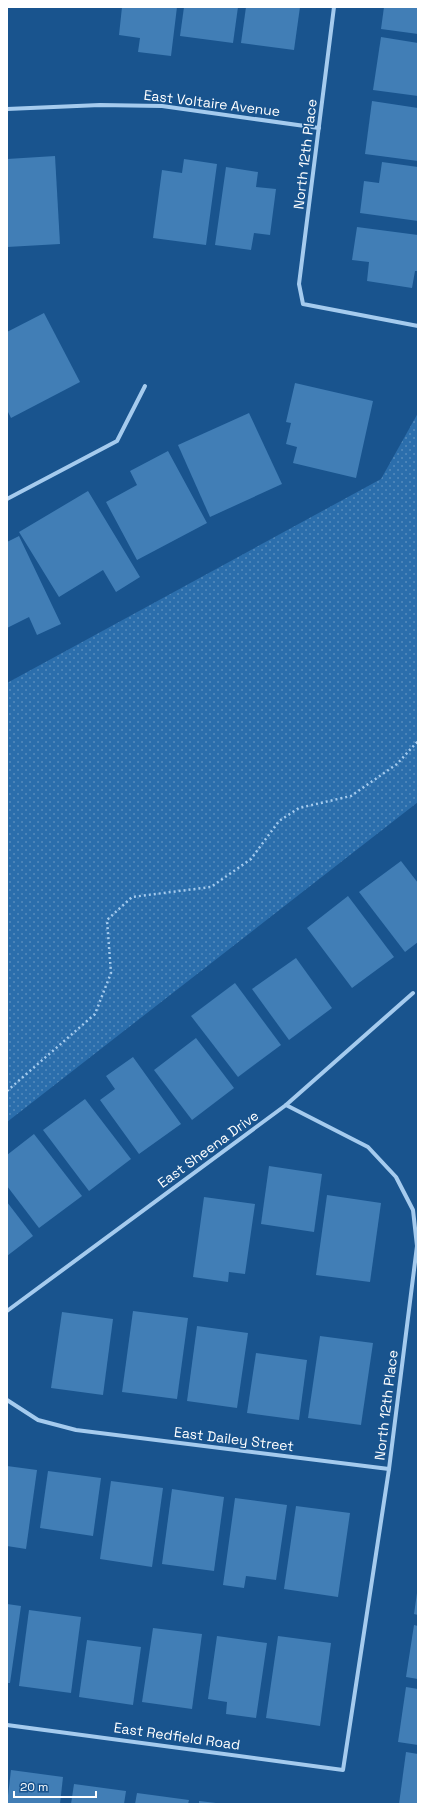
<svg xmlns="http://www.w3.org/2000/svg" width="425" height="1811" viewBox="0 0 425 1811" font-family="'Space Grotesk',sans-serif">
<style>
.grass{fill:url(#grass-dots)}
.building{fill:#417eb6}
.lines{fill:none;stroke-linecap:round;stroke-linejoin:round}
.path{stroke:#a5cbee;stroke-width:2.5;stroke-dasharray:2 3;stroke-linecap:butt}
.street{stroke:#a5cbee;stroke-width:4}
.labels{text-anchor:middle;dominant-baseline:central;stroke-width:3.5;stroke-linejoin:round;paint-order:stroke}
.street-label{font-size:14px;fill:#fff;stroke:#19548e}
</style>
<defs>
<pattern id="grass-dots" width="8" height="8" patternUnits="userSpaceOnUse"><rect width="8" height="8" fill="#2b6eac"/><path d="M2 2h.1M6 6h.1" fill="none" stroke="#558bbd" stroke-width="1.8" stroke-linecap="round"/></pattern>
</defs>
<rect width="100%" height="100%" fill="#19548e"/>
<!-- grass -->
<polygon class="grass" points="418,413 418,802 7,1122 7,683 381,479"/>
<!-- building -->
<g class="building">
<polygon points="122,7 177,7 171,56 138,52 140,38 119,35"/>
<polygon points="184,7 238,7 233,43 180,36"/>
<polygon points="246,7 300,7 294,50 241,43"/>
<polygon points="384,7 418,7 418,34 381,29"/>
<polygon points="381,37 418,43 418,96 373,90"/>
<polygon points="372,101 418,108 418,161 365,154"/>
<polygon points="55,156 60,244 7,247 7,159"/>
<polygon points="184,159 217,164 206,245 153,238 162,170 182,173"/>
<polygon points="382,162 418,167 418,221 360,213 364,181 379,183"/>
<polygon points="226,167 258,172 256,187 276,189 270,235 254,233 251,250 215,245"/>
<polygon points="357,227 418,235 418,271 415,271 412,288 367,281 369,262 352,260"/>
<polygon points="44,313 80,382 11,418 7,410 7,332"/>
<polygon points="295,383 373,401 356,478 293,463 297,447 286,444 291,423 286,422"/>
<polygon points="249,413 282,484 210,517 178,445"/>
<polygon points="168,451 207,523 137,560 106,502 137,485 130,471"/>
<polygon points="88,491 140,577 116,592 103,570 59,597 19,532"/>
<polygon points="19,536 61,624 37,635 29,617 7,628 7,542"/>
<polygon points="401,861 418,883 418,942 405,952 359,892"/>
<polygon points="348,896 394,957 352,988 307,928"/>
<polygon points="296,958 332,1008 289,1040 252,989"/>
<polygon points="235,983 281,1045 238,1077 191,1016"/>
<polygon points="196,1038 234,1088 192,1120 154,1070"/>
<polygon points="133,1057 181,1124 139,1154 100,1100 115,1089 106,1076"/>
<polygon points="85,1099 131,1159 89,1191 43,1130"/>
<polygon points="34,1134 82,1196 39,1228 7,1186 7,1155"/>
<polygon points="269,1166 322,1174 314,1232 261,1224"/>
<polygon points="327,1195 381,1203 370,1282 316,1275"/>
<polygon points="204,1197 255,1204 245,1274 229,1272 228,1282 193,1277"/>
<polygon points="7,1202 33,1236 7,1256"/>
<polygon points="133,1311 188,1318 177,1399 122,1392"/>
<polygon points="62,1312 113,1319 103,1395 51,1388"/>
<polygon points="197,1326 248,1333 237,1408 187,1401"/>
<polygon points="320,1336 373,1343 361,1425 308,1418"/>
<polygon points="256,1353 307,1360 299,1420 247,1413"/>
<polygon points="7,1466 37,1470 26,1549 7,1546"/>
<polygon points="48,1471 101,1478 93,1536 40,1528"/>
<polygon points="111,1481 163,1488 152,1567 100,1559"/>
<polygon points="172,1489 224,1497 214,1571 162,1564"/>
<polygon points="235,1498 287,1505 276,1580 246,1576 244,1588 223,1585"/>
<polygon points="296,1506 350,1513 338,1597 284,1589"/>
<polygon points="417,1593 418,1593 418,1615 414,1614"/>
<polygon points="7,1604 21,1606 10,1683 7,1683"/>
<polygon points="29,1610 81,1617 71,1693 19,1686"/>
<polygon points="414,1625 418,1626 418,1679 406,1677"/>
<polygon points="153,1628 202,1634 192,1709 142,1702"/>
<polygon points="217,1636 267,1643 256,1718 226,1714 227,1702 208,1699"/>
<polygon points="278,1636 331,1643 320,1726 266,1718"/>
<polygon points="87,1640 141,1647 133,1705 79,1697"/>
<polygon points="406,1687 418,1689 418,1745 398,1742"/>
<polygon points="406,1752 418,1754 418,1804 399,1804"/>
<polygon points="11,1770 63,1777 60,1804 7,1804"/>
<polygon points="74,1784 126,1791 124,1804 71,1804"/>
<polygon points="137,1793 189,1800 188,1804 135,1804"/>
<polygon points="199,1801 216,1803 216,1804 199,1804"/>
</g>
<g class="lines">
<!-- path -->
<polyline class="path" points="7,1091 95,1014 111,973 107,920 132,897 211,887 251,859 279,821 299,808 351,796 397,764 418,741"/>
<!-- street -->
<g class="street">
<polyline points="334,7 299,284 303,304 418,326"/>
<polyline points="7,109 100,105 162,106 319,128"/>
<polyline points="7,499 117,441 145,386"/>
<polyline points="7,1311 286,1105 413,993"/>
<polyline points="7,1400 38,1420 76,1430 389,1469"/>
<polyline points="7,1725 343,1770 389,1469 417,1246 413,1210 396,1177 368,1147 286,1105"/>
</g>
</g>
<g class="labels">
<!-- street labels -->
<g class="street-label">
<text transform="translate(212 103) rotate(7)">East Voltaire Avenue</text>
<text transform="translate(305 154) rotate(-83)">North 12th Place</text>
<text transform="translate(208 1149) rotate(-36)">East Sheena Drive</text>
<text transform="translate(386 1405) rotate(-83)">North 12th Place</text>
<text transform="translate(234 1439) rotate(7)">East Dailey Street</text>
<text transform="translate(177 1736) rotate(8)">East Redfield Road</text>
</g>
</g>
<!-- border -->
<rect width="425" height="1811" fill="none" stroke="#ffffff" stroke-width="16"/>
<!-- scale -->
<path d="M14 1791v6h82v-6" fill="none" stroke="#ffffff" stroke-width="2"/>
<text x="20" y="1791" font-size="12" fill="#ffffff" stroke="#19548e" stroke-width="3" paint-order="stroke">20 m</text>
</svg>
